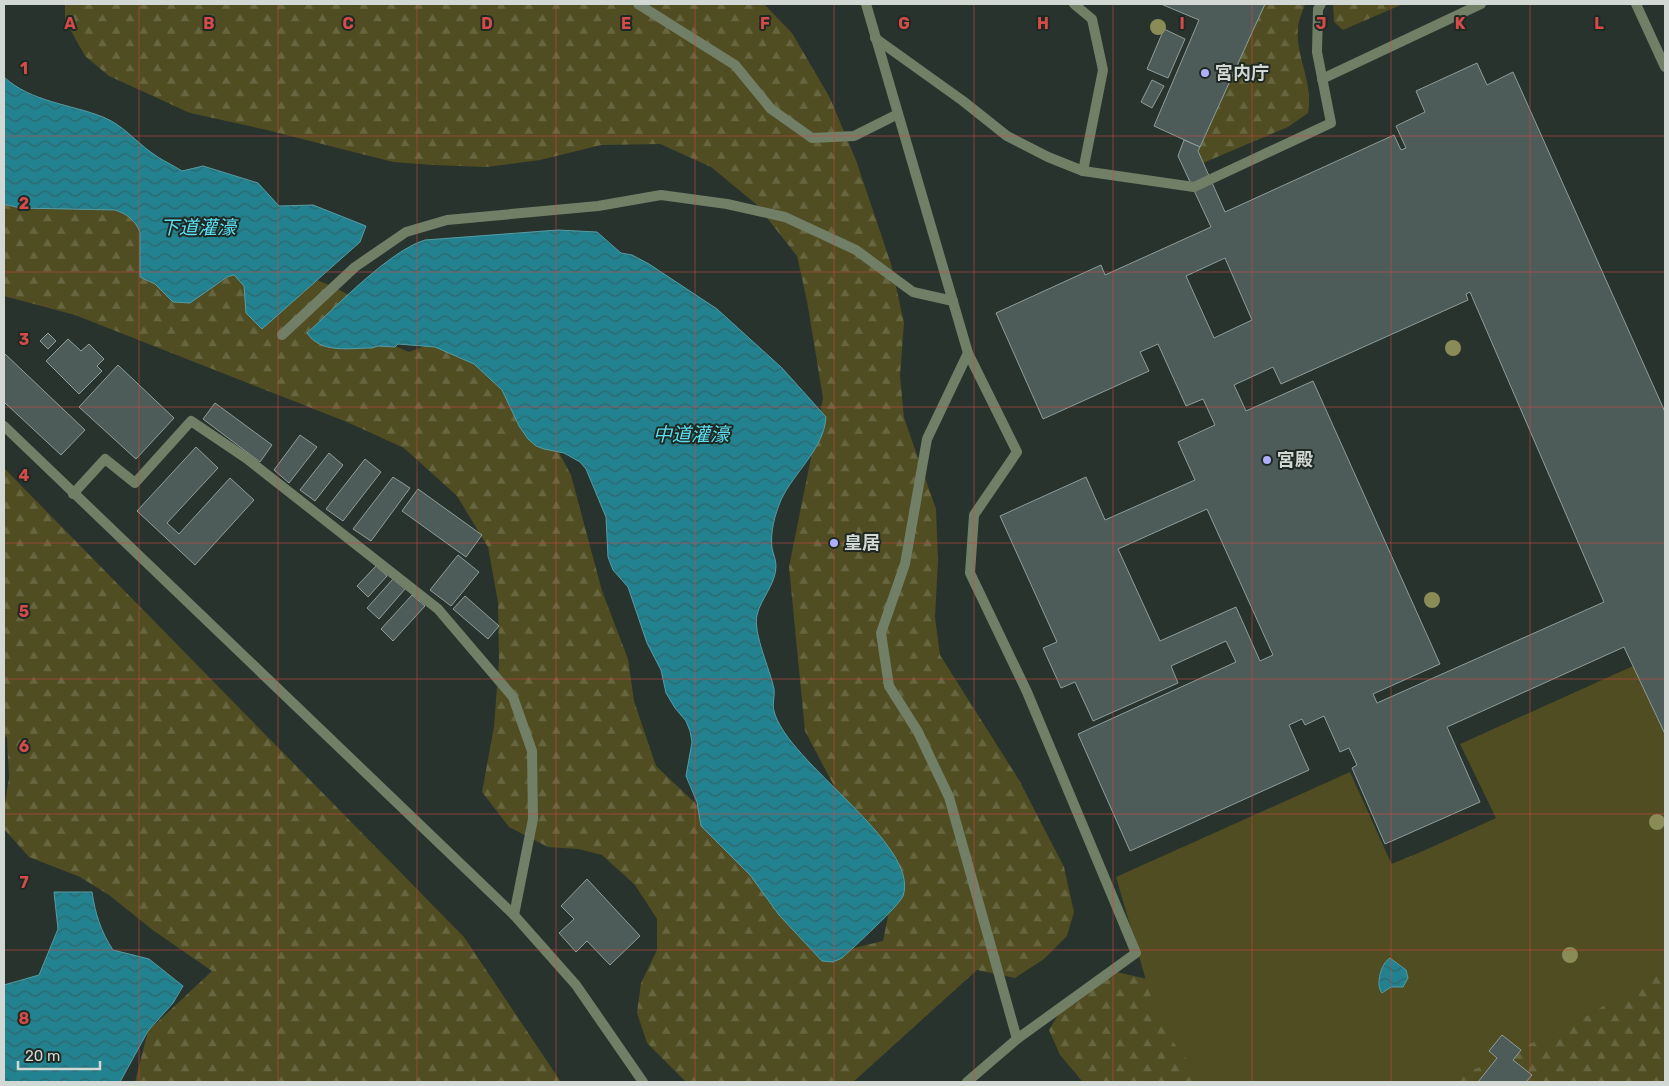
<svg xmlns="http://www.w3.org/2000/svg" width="1669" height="1086" viewBox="0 0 1669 1086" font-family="Rubik,'Noto Sans JP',sans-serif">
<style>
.forest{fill:url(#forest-firs)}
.garden{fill:#4f4d21}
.water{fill:url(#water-waves);stroke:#579ca4}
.building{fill:#4d5b59;stroke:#8e9e9b;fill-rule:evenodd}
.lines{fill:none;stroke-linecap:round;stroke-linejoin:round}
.lane{stroke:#717f67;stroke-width:10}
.tree{fill:#898c56}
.grid{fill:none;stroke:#d54b4a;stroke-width:1;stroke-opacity:0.55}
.poi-dot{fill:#aeaefa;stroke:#1f2923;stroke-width:2}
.labels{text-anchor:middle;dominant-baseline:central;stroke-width:4;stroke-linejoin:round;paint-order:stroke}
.poi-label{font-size:18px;font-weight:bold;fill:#d2d8d4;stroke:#1f2923;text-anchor:start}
.water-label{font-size:19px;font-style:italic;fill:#5bdef1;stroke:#1f2923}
.grid-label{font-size:16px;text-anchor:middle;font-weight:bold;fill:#d54b4a;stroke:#1f2923;stroke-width:4;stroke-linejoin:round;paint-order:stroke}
</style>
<defs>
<pattern id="forest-firs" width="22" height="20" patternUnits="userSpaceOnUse" patternTransform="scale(1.25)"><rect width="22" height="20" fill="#4f4d21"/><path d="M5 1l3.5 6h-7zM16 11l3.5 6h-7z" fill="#676640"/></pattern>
<pattern id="water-waves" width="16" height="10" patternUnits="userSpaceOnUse" patternTransform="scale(1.25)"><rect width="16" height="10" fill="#22828f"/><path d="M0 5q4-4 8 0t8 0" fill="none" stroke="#2e686f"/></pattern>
</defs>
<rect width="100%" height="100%" fill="#29332d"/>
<!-- forest -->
<g class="forest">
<polygon points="65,4 764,4 792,33 830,98 857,163 891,264 904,323 900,375 904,418 936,509 938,561 935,617 940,655 1019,780 1064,867 1074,912 1067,936 1044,959 1015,978 977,970 853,1082 686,1082 647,1043 637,1013 641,983 657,950 657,919 635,885 602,855 578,849 548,847 509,827 482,792 494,727 499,661 498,602 488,547 457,496 404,448 347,422 75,315 4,296 4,157 332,286 376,310 376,338 409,352 451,336 541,419 571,475 602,591 628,659 634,701 656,766 850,949 883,941 892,896 805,731 789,567 823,398 807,301 797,256 756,204 711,167 660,144 601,145 540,160 486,167 433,165 393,162 267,130 190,113 109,76 85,56 65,20"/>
<path d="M1265 4H1305C1303 11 1299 19 1298 27 1295 56 1314 83 1308 113L1288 127 1203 163 1198 151Z"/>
<polygon points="1333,4 1403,4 1343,30 1334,22"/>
<polygon points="4,468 464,937 561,1082 135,1082 148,1031 212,971 154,931 109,895 80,877 29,857 4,829 4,809 9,778 7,738 4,734"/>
<polygon points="1490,824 1665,901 1665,1082 1394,1082 1379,869"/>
<polygon points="1108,970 1151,980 1236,1082 1083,1082 1060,1055 1049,1030 1062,1009"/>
</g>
<!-- garden -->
<polygon class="garden" points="1633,666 1665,734 1665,968 1587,1016 1489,1064 1436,1082 1205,1082 1174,1043 1150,994 1116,877 1350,772 1392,865 1496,818 1460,744"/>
<!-- water -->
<g class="water">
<path d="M4 77C31 102 70 104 103 117 123 125 135 141 152 153 161 160 173 165 182 171L203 166 258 183 279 206 313 205 366 226 360 242 262 329 246 313 244 286 234 275 227 277 190 303 173 302 155 284 140 277V232C135 220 127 214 115 210L20 208 4 204Z"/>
<path d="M558 230 597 232 621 253 632 255 649 264 717 309 782 368 826 417C824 449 794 472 781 500 775 514 770 532 772 548 773 554 776 559 776 566 776 584 761 598 757 615 753 634 770 669 774 689 775 696 772 704 774 711 787 763 921 844 903 896 900 905 853 948 842 958L833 962 822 961 779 915 750 875 701 826 697 802 686 776 692 742 690 731 686 721 675 708 666 693 661 670 647 643 628 587 613 570 608 557 606 517 586 469 580 462 564 453 544 449 536 446 528 439 519 426 502 390 474 364 435 347 398 344 395 347 378 346 372 348C349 348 321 354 307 333 337 306 389 251 425 240Z"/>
<path d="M54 892H92C95 913 101 932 113 950L149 959 183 986 173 1003 148 1031 120 1082H4V985L39 975 58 929Z"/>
<path d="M1390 958 1406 970 1408 978 1403 987H1391L1382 993C1375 985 1381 963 1390 958Z"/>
</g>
<!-- building -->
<g class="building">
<polygon points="1161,4 1265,4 1200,147 1154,126 1199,20"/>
<polygon points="1164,29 1185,39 1168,78 1147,69"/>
<path d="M1477 63 1487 85 1513 72 1665 412V734L1624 647 1447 727 1480 802 1385 844 1352 768 1357 765 1349 748 1340 752 1324 716 1305 725 1302 719 1289 725 1309 770 1130 851 1078 734 1236 662 1226 641 1171 666 1178 683 1093 721 1075 682 1061 688 1043 648 1057 642 1000 516 1086 477 1105 520 1195 480 1178 442 1215 425 1203 399 1186 406 1158 344 1140 352 1149 371 1043 419 996 313 1101 265 1105 275 1211 227 1178 156 1184 140 1200 147 1198 151 1225 212 1394 135 1401 150 1406 148 1396 126 1425 112 1416 91ZM1225 258 1252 320 1214 338 1186 276ZM1470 292 1604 602 1377 703 1373 694 1440 664 1313 381 1246 411 1234 385 1273 367 1281 384 1468 300 1466 294ZM1207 509 1273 655 1260 661 1236 607 1160 641 1118 549Z"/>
<polygon points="1152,80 1164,86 1152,108 1141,102"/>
<polygon points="48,333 56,341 48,349 40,341"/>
<polygon points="68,339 81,351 89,344 104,359 97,366 102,371 79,394 46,361"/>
<polygon points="4,353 85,430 61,455 4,402"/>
<polygon points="118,365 174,418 136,459 79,407"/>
<polygon points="215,403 272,445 260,462 203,419"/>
<polygon points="300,435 317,447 289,483 274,470"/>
<polygon points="196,447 218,468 167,523 179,534 230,478 254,500 195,565 137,511"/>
<polygon points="329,453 343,465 315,501 300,490"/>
<polygon points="365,459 381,472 343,521 326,509"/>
<polygon points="393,477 410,488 371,541 353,529"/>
<polygon points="418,489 482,535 466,557 402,511"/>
<polygon points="458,555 479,572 451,606 430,590"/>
<polygon points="376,566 387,576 368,597 357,586"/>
<polygon points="393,579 405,589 379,619 367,608"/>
<polygon points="412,595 425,606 393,641 381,629"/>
<polygon points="465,596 499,626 488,639 453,609"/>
<polygon points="587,879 640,936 610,965 587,941 576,952 559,933 574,919 561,906"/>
<polygon points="1502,1035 1521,1050 1513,1060 1532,1075 1526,1082 1478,1082 1497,1058 1489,1051"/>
</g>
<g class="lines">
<!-- lane -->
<g class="lane">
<polyline points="638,4 735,65 771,109 812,138 854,136 898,114"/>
<polyline points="866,4 968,353 1017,452 974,515 970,573 1027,692 1136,953 1017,1039 967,1082"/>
<polyline points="1074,4 1092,19 1103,70 1083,171"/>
<polyline points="1636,4 1665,67"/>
<polyline points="875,38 963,101 1007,136 1048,157 1083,171 1194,187 1331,123 1317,52 1318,9 1321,4"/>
<polyline points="1322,79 1481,4"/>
<polyline points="282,335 355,267 406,232 447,220 598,206 661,195 727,204 785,217 856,250 913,292 953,301"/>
<polyline points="968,353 927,439 905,564 881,633 889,686 918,732 949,797 1017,1039"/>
<polyline points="4,426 514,915 576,985 643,1082"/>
<polyline points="73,494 105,459 135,483 191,421 246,458 438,609 513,697 532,751 533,819 514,915"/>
</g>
</g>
<!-- trees -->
<g class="tree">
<circle cx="1158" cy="27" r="8"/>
<circle cx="1453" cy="348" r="8"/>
<circle cx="1432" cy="600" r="8"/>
<circle cx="1657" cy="822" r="8"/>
<circle cx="1570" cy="955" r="8"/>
</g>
<!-- grid -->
<path class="grid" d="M139 4V1082M278 4V1082M417 4V1082M556 4V1082M695 4V1082M834 4V1082M974 4V1082M1113 4V1082M1252 4V1082M1391 4V1082M1530 4V1082M4 136H1665M4 272H1665M4 407H1665M4 543H1665M4 679H1665M4 814H1665M4 950H1665"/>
<!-- markers -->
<g class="poi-dot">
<circle cx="1205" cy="73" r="5"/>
<circle cx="1267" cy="460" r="5"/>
<circle cx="834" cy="543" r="5"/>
</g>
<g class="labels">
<!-- poi labels -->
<g class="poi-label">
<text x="1215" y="73">宮内庁</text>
<text x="1277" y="460">宮殿</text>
<text x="844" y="543">皇居</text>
</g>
<!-- water labels -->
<g class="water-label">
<text x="198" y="227">下道灌濠</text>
<text x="691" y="434">中道灌濠</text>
</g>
</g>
<g class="grid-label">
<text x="70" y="29">A</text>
<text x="209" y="29">B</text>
<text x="348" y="29">C</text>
<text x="487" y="29">D</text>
<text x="626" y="29">E</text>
<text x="765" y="29">F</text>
<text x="904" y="29">G</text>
<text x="1043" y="29">H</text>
<text x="1182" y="29">I</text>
<text x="1321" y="29">J</text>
<text x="1460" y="29">K</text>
<text x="1599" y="29">L</text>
<text x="24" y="74">1</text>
<text x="24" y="209">2</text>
<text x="24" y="345">3</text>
<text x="24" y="481">4</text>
<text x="24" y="617">5</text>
<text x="24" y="752">6</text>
<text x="24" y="888">7</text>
<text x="24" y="1024">8</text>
</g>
<!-- border -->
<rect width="1669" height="1086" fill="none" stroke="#d2d8d4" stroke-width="10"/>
<!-- scale -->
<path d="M18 1061v8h82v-8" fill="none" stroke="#d2d8d4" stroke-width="2.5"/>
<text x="25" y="1061" font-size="15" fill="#d2d8d4" stroke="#1f2923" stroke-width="4" paint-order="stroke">20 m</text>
</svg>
